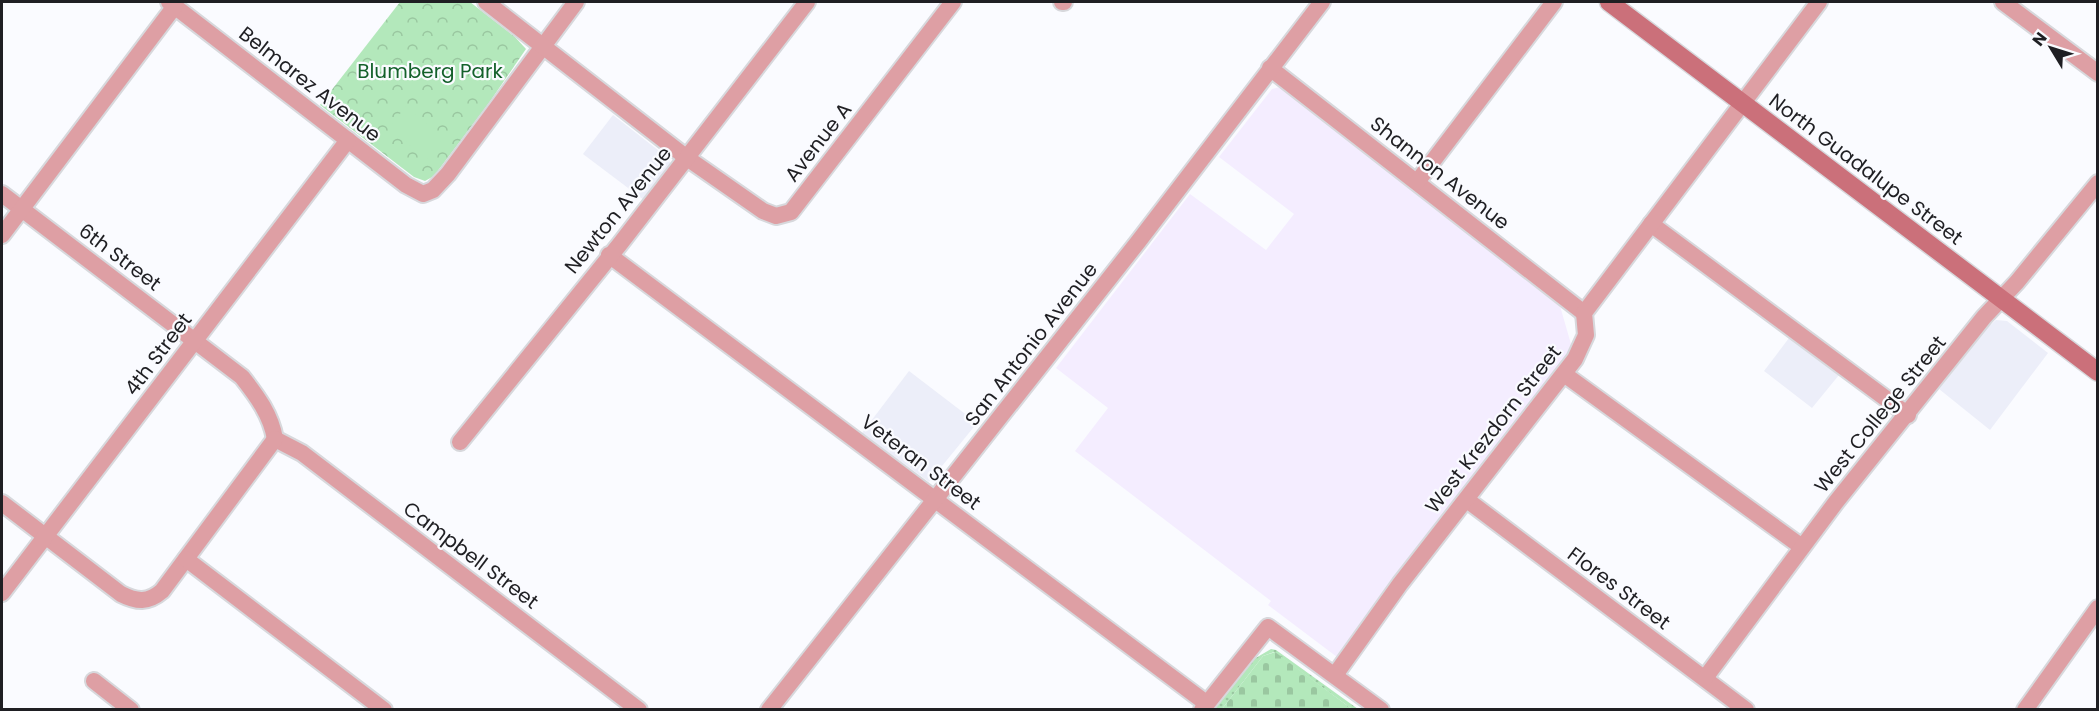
<svg xmlns="http://www.w3.org/2000/svg" width="2099" height="711" viewBox="0 0 2099 711" font-family="Poppins,sans-serif">
<style>
.built{fill:#eceef9}
.education{fill:#f4edff}
.grass{fill:url(#grass-dots)}
.forest{fill:url(#forest-crowns)}
.cemetery{fill:url(#cemetery-stones)}
.pitch{fill:#b3e8bb}
.lines{fill:none;stroke-linecap:round;stroke-linejoin:round}
.street-casing{stroke:#d7d8dc;stroke-width:20}
.secondary-casing{stroke:#d7d8dc;stroke-width:21}
.street{stroke:#de9fa4;stroke-width:16}
.secondary{stroke:#cb707a;stroke-width:18}
.labels{text-anchor:middle;dominant-baseline:central;stroke-width:4.5;stroke-linejoin:round;paint-order:stroke}
.park-label{font-size:20px;fill:#14612b;stroke:#fafbff}
.street-label{font-size:20px;fill:#1f1f23;stroke:#fafbff}
</style>
<defs>
<pattern id="grass-dots" width="8" height="8" patternUnits="userSpaceOnUse" patternTransform="scale(1.5)"><rect width="8" height="8" fill="#b3e8bb"/><path d="M2 2h.1M6 6h.1" fill="none" stroke="#9ac7a0" stroke-width="1.8" stroke-linecap="round"/></pattern>
<pattern id="forest-crowns" width="20" height="18" patternUnits="userSpaceOnUse" patternTransform="scale(1.5)"><rect width="20" height="18" fill="#b3e8bb"/><path d="M2 6a3 3 0 1 1 6 0M12 15a3 3 0 1 1 6 0" fill="none" stroke="#9ac7a0"/></pattern>
<pattern id="cemetery-stones" width="16" height="16" patternUnits="userSpaceOnUse" patternTransform="scale(1.5)"><rect width="16" height="16" fill="#b3e8bb"/><path d="M2 7V4a2 2 0 0 1 4 0v3zM10 15v-3a2 2 0 0 1 4 0v3z" fill="#9ac7a0"/></pattern>
</defs>
<rect width="100%" height="100%" fill="#fafbff"/>
<!-- built -->
<g class="built">
<polygon points="613,115 663,154 670,162 670,168 644,200 583,154"/>
<polygon points="1996,320 2007,321 2048,353 1990,430 1939,389 1988,327"/>
<polygon points="1789,338 1839,375 1812,408 1764,371"/>
<polygon points="909,371 977,423 929,482 862,433"/>
</g>
<!-- education -->
<polygon class="education" points="1280,87 1560,306 1571,344 1570,353 1342,654 1337,657 1268,605 1271,601 1075,451 1108,408 1056,368 1190,194 1266,250 1294,214 1219,157 1272,89"/>
<!-- grass -->
<polygon class="grass" points="1271,649 1276,650 1358,709 1352,709 1274,652 1263,656 1222,709 1214,710 1254,659"/>
<!-- forest -->
<polygon class="forest" points="400,2 470,2 515,37 526,49 489,103 434,176 425,181 414,177 320,105"/>
<!-- cemetery -->
<polygon class="cemetery" points="1275,652 1352,709 1222,709 1263,656"/>
<!-- pitch -->
<polygon class="pitch" points="406,106 444,137 427,159 389,128"/>
<g class="lines">
<defs>
<g id="street">
<polyline points="169,2 406,185 423,194 433,190 448,174 576,2"/>
<polyline points="486,2 687,158 763,211 776,216 791,212 953,2"/>
<polyline points="1062,2 1064,2"/>
<polyline points="2003,2 2098,73"/>
<polyline points="1270,68 1584,313"/>
<polyline points="1417,182 1554,2"/>
<path d="M2 194 242 377C257 396 271 415 275 439"/>
<polyline points="1651,224 1908,415"/>
<polyline points="2,235 175,6"/>
<polyline points="609,255 1206,703"/>
<polyline points="1564,374 1802,547"/>
<polyline points="275,439 302,453 639,710"/>
<polyline points="460,442 620,244 807,2"/>
<polyline points="1467,500 1746,710"/>
<path d="M2 503 121 594C137 602 148 603 162 591L275 439"/>
<polyline points="186,559 384,710"/>
<polyline points="2,593 348,140"/>
<polyline points="1335,675 1400,584 1575,359 1586,335 1584,313 1819,2"/>
<polyline points="1705,678 1836,502 1984,317 2017,282 2098,183"/>
<polyline points="94,681 131,710"/>
<polyline points="769,710 1138,242 1322,2"/>
<polyline points="1202,710 1268,627 1381,710"/>
<polyline points="2025,710 2098,608"/>
</g>
<polyline id="secondary" points="1609,2 2098,372"/>
</defs>
<!-- street casing -->
<use href="#street" class="street-casing"/>
<!-- secondary casing -->
<use href="#secondary" class="secondary-casing"/>
<!-- street -->
<use href="#street" class="street"/>
<!-- secondary -->
<use href="#secondary" class="secondary"/>
</g>
<g class="labels">
<!-- park labels -->
<g class="park-label">
<text x="430" y="71">Blumberg Park</text>
</g>
<!-- street labels -->
<g class="street-label">
<text transform="translate(310 84) rotate(38)">Belmarez Avenue</text>
<text transform="translate(818 142) rotate(-52)">Avenue A</text>
<text transform="translate(1866 169) rotate(37)">North Guadalupe Street</text>
<text transform="translate(1440 173) rotate(38)">Shannon Avenue</text>
<text transform="translate(618 210) rotate(-51)">Newton Avenue</text>
<text transform="translate(120 257) rotate(37)">6th Street</text>
<text transform="translate(1031 344) rotate(-52)">San Antonio Avenue</text>
<text transform="translate(158 354) rotate(-53)">4th Street</text>
<text transform="translate(1880 414) rotate(-51)">West College Street</text>
<text transform="translate(1493 429) rotate(-52)">West Krezdorn Street</text>
<text transform="translate(921 462) rotate(37)">Veteran Street</text>
<text transform="translate(471 555) rotate(37)">Campbell Street</text>
<text transform="translate(1619 588) rotate(37)">Flores Street</text>
</g>
</g>
<!-- border -->
<rect width="2099" height="711" fill="none" stroke="#1f1f23" stroke-width="6"/>
<!-- north arrow -->
<g transform="translate(2051 48) rotate(308)" stroke="#fafbff" stroke-width="4.5" paint-order="stroke">
<path d="M0-4.5L10 22L0 15L-10 22Z" fill="#1f1f23"/>
<text y="-9" font-size="16" font-weight="bold" text-anchor="middle" fill="#1f1f23">N</text>
</g>
</svg>
